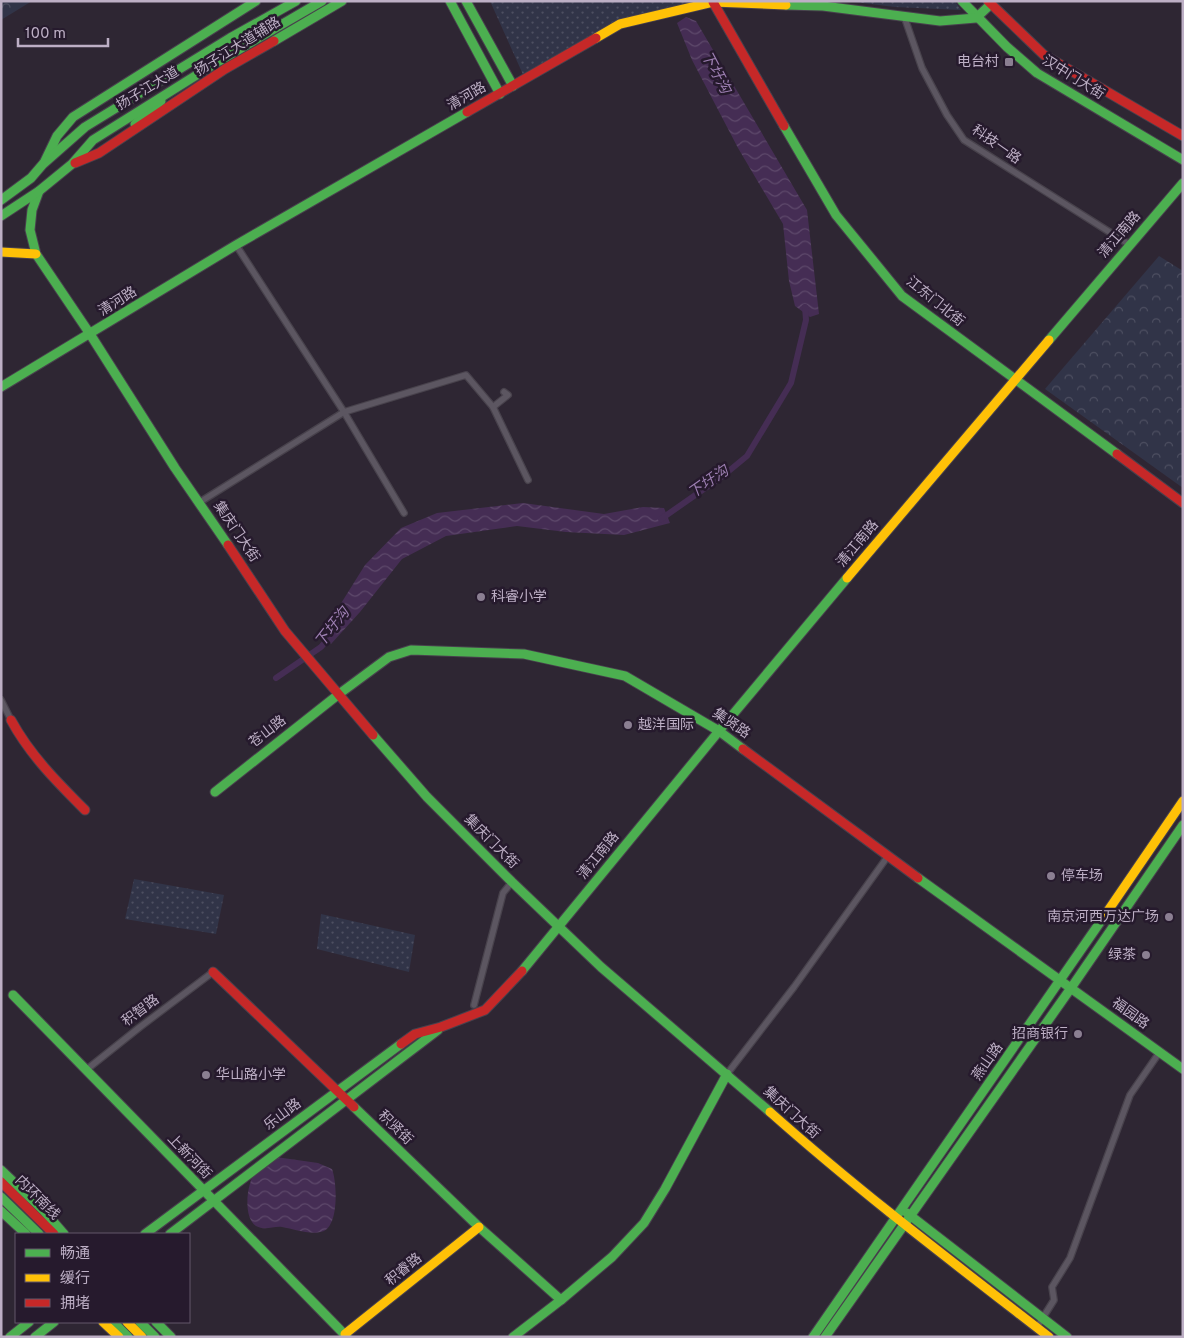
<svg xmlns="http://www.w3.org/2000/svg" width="1184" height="1338" viewBox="0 0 1184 1338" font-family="Overpass,'Noto Sans SC',sans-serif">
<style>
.grass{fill:url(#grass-dots)}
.forest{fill:url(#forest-crowns)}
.water{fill:url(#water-waves)}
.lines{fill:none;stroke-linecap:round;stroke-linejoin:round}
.canal{stroke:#452d54;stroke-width:6}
.street-casing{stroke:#48424c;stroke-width:8}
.fast-casing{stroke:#48414d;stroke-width:11}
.slow-casing{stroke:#48414d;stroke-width:11}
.jam-casing{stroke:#48414d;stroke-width:11}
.street{stroke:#5c5661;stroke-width:5.5}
.fast{stroke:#4caf50;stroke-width:9}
.slow{stroke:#ffc107;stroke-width:9}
.jam{stroke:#c62828;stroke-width:9}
.poi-dot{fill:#8b7f92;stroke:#261a2d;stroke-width:2}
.labels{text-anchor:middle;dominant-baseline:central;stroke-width:5;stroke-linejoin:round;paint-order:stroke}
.street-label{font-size:14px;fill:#bdafc5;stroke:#261a2d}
.poi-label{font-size:14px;fill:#bdafc5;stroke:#261a2d;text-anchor:end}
.water-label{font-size:15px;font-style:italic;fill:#9d7fb2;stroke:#261a2d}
</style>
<defs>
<pattern id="grass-dots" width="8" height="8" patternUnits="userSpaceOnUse" patternTransform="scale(1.25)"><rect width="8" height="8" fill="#313448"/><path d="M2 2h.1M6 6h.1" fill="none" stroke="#4d4f61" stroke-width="1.8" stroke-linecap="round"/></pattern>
<pattern id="forest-crowns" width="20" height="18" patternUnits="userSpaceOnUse" patternTransform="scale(1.25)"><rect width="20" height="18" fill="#313448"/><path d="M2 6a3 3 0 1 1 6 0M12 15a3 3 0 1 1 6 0" fill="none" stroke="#4d4f61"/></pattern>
<pattern id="water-waves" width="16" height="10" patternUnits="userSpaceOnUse" patternTransform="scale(1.25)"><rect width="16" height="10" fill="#452d54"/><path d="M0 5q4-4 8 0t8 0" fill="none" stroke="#5e496b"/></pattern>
</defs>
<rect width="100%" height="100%" fill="#2e2633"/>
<!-- grass -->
<g class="grass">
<polygon points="490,1 692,1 620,24 525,79"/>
<polygon points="846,1 955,1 961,10 895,7"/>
<polygon points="134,879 224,895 216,934 125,919"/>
<polygon points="321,914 415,935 409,972 317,949"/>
</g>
<!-- forest -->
<g class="forest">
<polygon points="1,1 32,1 1,20"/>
<polygon points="1159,256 1183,271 1183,488 1045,389"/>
</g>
<!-- water -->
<g class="water">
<polygon points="686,17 696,21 807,210 819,314 810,317 795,306 789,281 783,224 738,148 692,60 677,23"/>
<polygon points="523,503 604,514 643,507 664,508 670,523 624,535 566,532 517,526 446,536 402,559 360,612 331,644 325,629 365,565 401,528 437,513"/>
<path d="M276 1157 318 1163 332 1169C337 1182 339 1224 324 1231 311 1236 295 1229 282 1227 273 1226 265 1231 256 1226 242 1216 247 1181 257 1169 261 1164 270 1160 276 1157Z"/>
</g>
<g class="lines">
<!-- canal -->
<g class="canal">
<polyline points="661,519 724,475 747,456 791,383 806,320 805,307"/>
<polyline points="276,678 321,647 334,632"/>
</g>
<defs>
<g id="street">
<polyline points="904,16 922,68 947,115 964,140 1130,245"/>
<polyline points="236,245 344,412 404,513"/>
<polyline points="493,407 508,395 504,392"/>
<polyline points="200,502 344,412 466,375 493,407 528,480"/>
<polyline points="1,700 11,720"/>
<polyline points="474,1005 503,893 512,882"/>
<polyline points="86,1070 140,1027 213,972"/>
<polyline points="727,1074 794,987 888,856"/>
<polyline points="1037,1327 1054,1300 1052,1287 1070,1258 1130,1095 1159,1053"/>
</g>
<g id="fast">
<polyline points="450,1 500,94"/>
<polyline points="466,1 513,86"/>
<polyline points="962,1 1007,47 1037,73 1183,160"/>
<polyline points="786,5 823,6 940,21 976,18 991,4"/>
<polyline points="274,41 342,1"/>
<polyline points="135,124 161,101"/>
<polyline points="784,126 836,215 902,296 1117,454"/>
<polyline points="45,161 57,136 73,117 256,1"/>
<polyline points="39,191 32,210 30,230 36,254 90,334 175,468 228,545"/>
<polyline points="1,200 31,178 43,164 85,127 230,38 296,1"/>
<polyline points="1,216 39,191 72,164 93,140 219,61 322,1"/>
<polyline points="1049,340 1183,183"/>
<polyline points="1,387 236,245 467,112"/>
<polyline points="373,735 427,797 512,882 601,967 770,1112"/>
<polyline points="215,792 339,694 389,657 411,650 524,654 625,676 719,731 743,749"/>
<polyline points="918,878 1183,1069"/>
<polyline points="522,971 719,731 847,578"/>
<polyline points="13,995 347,1337"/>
<polyline points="354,1107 479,1227 561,1300"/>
<polyline points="1,1170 44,1211 64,1234"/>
<polyline points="1,1197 39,1234"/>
<polyline points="1,1211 26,1234"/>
<polyline points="907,1213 1067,1337"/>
<polyline points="145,1234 401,1044"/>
<polyline points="170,1234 438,1030"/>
<polyline points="113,1322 128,1337"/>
<polyline points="140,1322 155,1337"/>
<polyline points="156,1322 171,1337"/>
<polyline points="10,1337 29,1322"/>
<polyline points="35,1337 54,1322"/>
<polyline points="513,1337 561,1300 612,1257 644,1223 665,1189 727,1074"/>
<polyline points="813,1337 1103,918"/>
<polyline points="825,1337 1071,988 1183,825"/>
</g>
<g id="slow">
<polyline points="596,38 620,24 713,2 786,5"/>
<polyline points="1,252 36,254"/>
<polyline points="847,578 1049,340"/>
<polyline points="1103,918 1183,801"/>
<path d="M770 1112C860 1192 955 1264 1049 1337"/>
<polyline points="103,1322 119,1337"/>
<polyline points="127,1322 142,1337"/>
<polyline points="345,1334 479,1227"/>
</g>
<g id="jam">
<polyline points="988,1 1044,55 1183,136"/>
<polyline points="713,2 784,126"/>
<polyline points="467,112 596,38"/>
<polyline points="75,163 99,153 225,69 274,41"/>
<polyline points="1117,454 1183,503"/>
<polyline points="228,545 285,631 373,735"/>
<path d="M11 720C30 755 57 782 85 810"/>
<polyline points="743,749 918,878"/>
<polyline points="213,972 354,1107"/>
<polyline points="401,1044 415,1034 441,1027 485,1010 522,971"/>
<polyline points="1,1182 54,1234"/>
</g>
</defs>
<!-- street casing -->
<use href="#street" class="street-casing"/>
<!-- fast casing -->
<use href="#fast" class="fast-casing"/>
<!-- slow casing -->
<use href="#slow" class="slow-casing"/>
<!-- jam casing -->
<use href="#jam" class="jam-casing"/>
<!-- street -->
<use href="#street" class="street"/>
<!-- fast -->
<use href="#fast" class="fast"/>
<!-- slow -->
<use href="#slow" class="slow"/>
<!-- jam -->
<use href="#jam" class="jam"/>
</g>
<!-- markers -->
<g class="poi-dot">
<rect x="1004" y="57" width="10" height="10" rx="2.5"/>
<circle cx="481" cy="597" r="5"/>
<circle cx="628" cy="725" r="5"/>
<circle cx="1051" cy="876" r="5"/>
<circle cx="1169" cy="917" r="5"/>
<circle cx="1146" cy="955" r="5"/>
<circle cx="1078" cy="1034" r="5"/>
<circle cx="206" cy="1075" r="5"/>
</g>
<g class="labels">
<!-- street labels -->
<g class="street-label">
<text transform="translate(238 47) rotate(-32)">扬子江大道辅路</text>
<text transform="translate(1073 78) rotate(32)">汉中门大街</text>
<text transform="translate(148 89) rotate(-31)">扬子江大道</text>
<text transform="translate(467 97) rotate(-30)">清河路</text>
<text transform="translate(996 145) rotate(35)">科技一路</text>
<text transform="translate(1120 235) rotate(-49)">清江南路</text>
<text transform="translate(118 302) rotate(-32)">清河路</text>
<text transform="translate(935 302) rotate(39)">江东门北街</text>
<text transform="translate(236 532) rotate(56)">集庆门大街</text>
<text transform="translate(858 544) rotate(-50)">清江南路</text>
<text transform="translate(731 724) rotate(34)">集贤路</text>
<text transform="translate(268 732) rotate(-38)">苍山路</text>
<text transform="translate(491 842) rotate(45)">集庆门大街</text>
<text transform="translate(599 856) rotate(-51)">清江南路</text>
<text transform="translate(141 1011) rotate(-37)">积智路</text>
<text transform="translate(1130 1014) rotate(36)">福园路</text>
<text transform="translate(988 1062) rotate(-55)">燕山路</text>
<text transform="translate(791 1113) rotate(42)">集庆门大街</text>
<text transform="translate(283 1115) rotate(-37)">乐山路</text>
<text transform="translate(395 1128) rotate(44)">积贤街</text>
<text transform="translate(189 1157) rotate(46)">上新河街</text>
<text transform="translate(37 1198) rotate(45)">内环南线</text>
<text transform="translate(404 1270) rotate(-39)">积睿路</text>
</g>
<!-- poi labels -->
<g class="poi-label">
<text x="999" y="62">电台村</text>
<text x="491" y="597" text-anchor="start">科睿小学</text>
<text x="638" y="725" text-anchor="start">越洋国际</text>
<text x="1061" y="876" text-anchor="start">停车场</text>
<text x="1159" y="917">南京河西万达广场</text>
<text x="1136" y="955">绿茶</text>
<text x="1068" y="1034">招商银行</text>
<text x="216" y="1075" text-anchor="start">华山路小学</text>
</g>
<!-- water labels -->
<g class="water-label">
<text transform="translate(715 73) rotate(62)">下圩沟</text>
<text transform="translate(709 483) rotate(-35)">下圩沟</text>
<text transform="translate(333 628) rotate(-52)">下圩沟</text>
</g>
</g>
<!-- border -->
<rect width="1184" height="1338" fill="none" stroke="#bdafc5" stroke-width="5"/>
<!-- legend -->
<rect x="15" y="1233" width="175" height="90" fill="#261a2d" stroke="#62566a"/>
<rect x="25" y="1249" width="25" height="8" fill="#4caf50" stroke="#62566a"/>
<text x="60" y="1258" font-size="15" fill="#bdafc5">畅通</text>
<rect x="25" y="1274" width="25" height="8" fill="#ffc107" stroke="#62566a"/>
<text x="60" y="1283" font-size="15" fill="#bdafc5">缓行</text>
<rect x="25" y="1299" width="25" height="8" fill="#c62828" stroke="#62566a"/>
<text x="60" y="1308" font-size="15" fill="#bdafc5">拥堵</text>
<!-- scale -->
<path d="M18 38v8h90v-8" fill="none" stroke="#bdafc5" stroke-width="2.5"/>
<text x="25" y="38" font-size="15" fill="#bdafc5" stroke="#261a2d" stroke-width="4" paint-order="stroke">100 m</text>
</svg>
